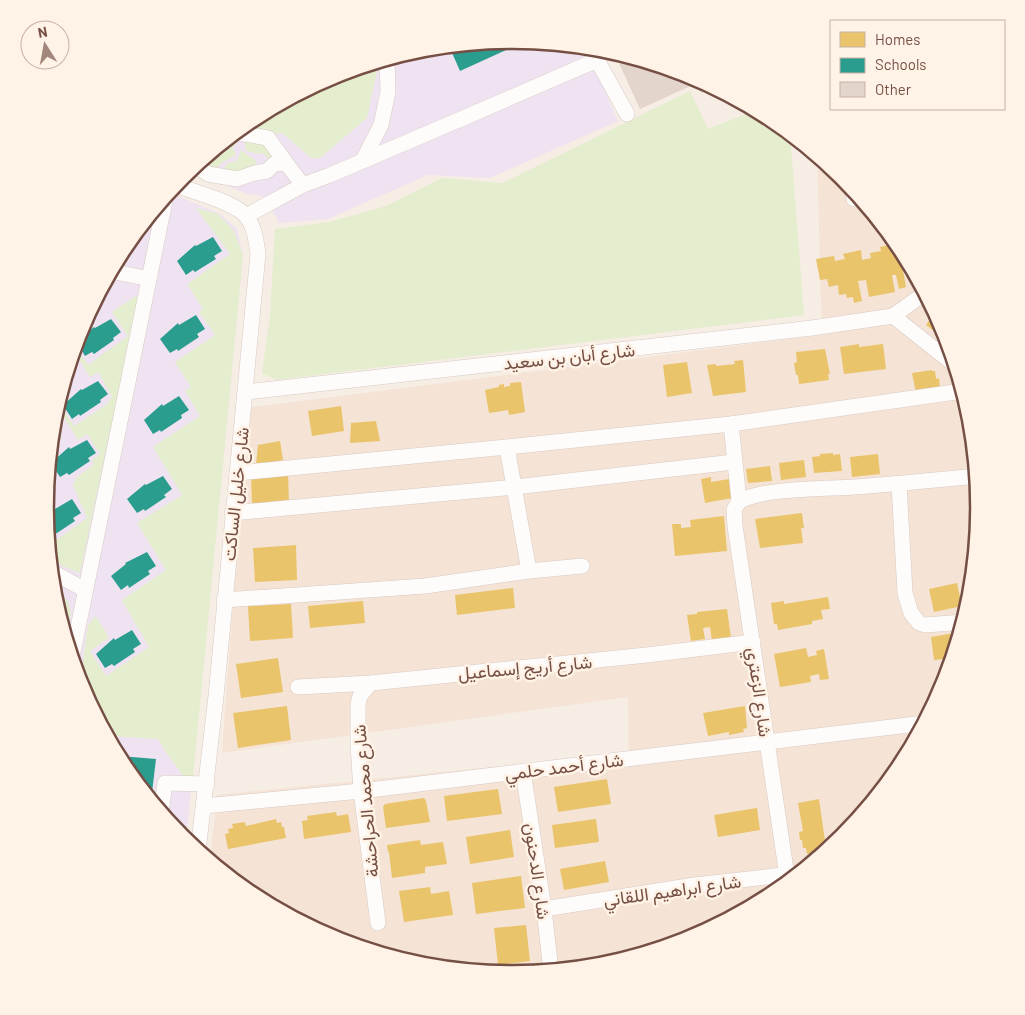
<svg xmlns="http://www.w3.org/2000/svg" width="1025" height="1015" viewBox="0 0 1025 1015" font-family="Barlow,Vazirmatn,sans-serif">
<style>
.residential{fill:#f5e3d5}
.education{fill:#efe3f1}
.green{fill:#e4edce}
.homes{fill:#e9c46a}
.schools{fill:#2a9d8f}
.building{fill:#e3d4cc}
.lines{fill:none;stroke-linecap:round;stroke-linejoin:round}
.minor-casing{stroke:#d8cac3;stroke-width:16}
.minor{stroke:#fefcfb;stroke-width:15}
.labels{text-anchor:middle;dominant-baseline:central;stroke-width:5;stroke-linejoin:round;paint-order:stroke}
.street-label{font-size:18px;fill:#764f44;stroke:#fff2e6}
.rim{fill:none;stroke:#764f44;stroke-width:2.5}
</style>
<rect width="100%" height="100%" fill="#f6ede5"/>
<!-- residential -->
<polygon class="residential" points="817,156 843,177 901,248 945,329 971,417 980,508 971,599 944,687 901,767 843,838 772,896 691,940 603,966 512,975 421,966 333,939 253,896 210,861 217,795 629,753 628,697 222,753 247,408 822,335"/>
<!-- education -->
<g class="education">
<polygon points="513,40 586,47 618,121 490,178 428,175 328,219 279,223 265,197 248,194 189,171 253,119 334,75 422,49"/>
<polygon points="169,192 220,214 237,229 243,255 186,841 124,767 80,686 54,598 45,507 54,416 81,328 124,248"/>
</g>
<!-- green -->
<g class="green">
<polygon points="379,62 367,118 320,158 311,158 282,133 267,135 249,122 334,75"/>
<polygon points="690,91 708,129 756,110 772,119 790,133 804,315 276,380 262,373 270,316 275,229 329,222 386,206 442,178 503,183"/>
<polygon points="235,134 239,140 233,148 236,155 223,162 213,171 200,164 202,160 209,157 207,156"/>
<polygon points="250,134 278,155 270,160 263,153 259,154 246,151 244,139"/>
<polygon points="241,150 255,160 257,163 255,166 246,167 245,172 242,174 226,171 225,166 228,163 237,161"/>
<polygon points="196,208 218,214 234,231 243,255 193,778 184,777 167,754 158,739 108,736 108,737 80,684 88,625 96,616 109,638 90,651 106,676 149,647 122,600 166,570 137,523 182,495 153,447 200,416 185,391 191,387 175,362 215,335 199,312 203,309 187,284 230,254"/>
<polygon points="136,296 138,297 80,573 62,566 50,554 49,545 87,518 73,485 76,478 94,464 92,460 100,454 87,434 78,440 57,407 58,402 74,426 106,405 112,397 98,372 90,377 74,351 75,346 88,365 128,336 112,312"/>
<polygon points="53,589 68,601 71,613 66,638 54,598"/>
</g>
<!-- homes -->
<g class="homes">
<polygon points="898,243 906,287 899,289 896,275 892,275 895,292 869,297 866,280 858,281 862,301 854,303 853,297 847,298 846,294 839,295 838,285 829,287 827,279 820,280 816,259 834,256 835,261 845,259 843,254 861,250 862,260 871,258 870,253 881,251 880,247"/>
<polygon points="936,312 945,329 948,341 926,325"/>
<polygon points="859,344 859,347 883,344 886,369 844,374 840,347"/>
<polygon points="825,349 830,374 828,374 829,380 799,384 798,375 796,375 794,363 797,362 796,352"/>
<polygon points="743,360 746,392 713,396 707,365 716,364 716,366 735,364 734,361"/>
<polygon points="687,362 692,393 667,397 663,365"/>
<polygon points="932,370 932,371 935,371 936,379 939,378 940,389 916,393 912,373"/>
<polygon points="521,382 525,412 509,415 508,410 489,413 485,390 499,387 499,385 504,384 504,387 510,386 510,383"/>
<polygon points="341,406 344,431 312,436 308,411"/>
<polygon points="376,421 380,441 350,443 351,423"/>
<polygon points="280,441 283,460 256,465 258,445"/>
<polygon points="833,453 833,455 840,454 842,471 814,473 812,457 820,456 820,454"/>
<polygon points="878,454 880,474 852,477 850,457"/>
<polygon points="804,460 806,477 781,480 779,463"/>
<polygon points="770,466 772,481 748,483 746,469"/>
<polygon points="288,473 289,503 252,505 251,475"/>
<polygon points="711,477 711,482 729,479 732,498 705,503 701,479"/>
<polygon points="802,513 804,528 801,528 803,543 760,548 755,519"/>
<polygon points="724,516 727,551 675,556 672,524 681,524 681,528 691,527 690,520"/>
<polygon points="296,545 297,580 255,582 253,548"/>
<polygon points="957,583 962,606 934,612 929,589"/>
<polygon points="513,588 515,608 457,615 455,595"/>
<polygon points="828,597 830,609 821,610 823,619 812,621 812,624 778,630 777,624 774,624 771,603 784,601 784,604"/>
<polygon points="363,601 365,623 310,628 308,606"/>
<polygon points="291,604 293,638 250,641 248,606"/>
<polygon points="727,609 731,638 712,641 710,627 703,628 705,639 691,641 687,615 697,614 697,612"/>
<polygon points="961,632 953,658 934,660 931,637"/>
<polygon points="806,648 808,657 817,655 816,651 824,649 829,679 820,680 819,674 810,676 811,682 780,687 774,654"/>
<polygon points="278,658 283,692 241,698 236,664"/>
<polygon points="287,706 291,740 238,748 233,713"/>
<polygon points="745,706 747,728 743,729 744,732 729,735 729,732 708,736 703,713"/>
<polygon points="607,779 611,804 558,812 554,787"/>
<polygon points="498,789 502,814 447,821 444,796"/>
<polygon points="424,798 426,801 430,822 386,828 383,807 385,804"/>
<polygon points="819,799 826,848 818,849 819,852 807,854 806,848 803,848 802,840 800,840 799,832 803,831 798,803"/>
<polygon points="757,808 760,830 718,837 714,815"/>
<polygon points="336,812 337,816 348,814 351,832 304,839 302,821 308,820 307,816"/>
<polygon points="276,819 277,823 281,822 282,827 284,827 286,838 228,849 225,834 229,833 228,829 233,828 232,824 245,822 246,826"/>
<polygon points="596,819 599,842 555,848 552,825"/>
<polygon points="510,830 514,857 470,864 466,837"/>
<polygon points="420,840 421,845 443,842 447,864 425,867 425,873 392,878 389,852 388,852 387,845"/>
<polygon points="605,861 609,882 564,890 560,869"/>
<polygon points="521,876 525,908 476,914 472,883"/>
<polygon points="430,887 431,894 449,891 453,915 404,922 399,891"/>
<polygon points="526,925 530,961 498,965 494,928"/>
</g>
<!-- schools -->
<g class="schools">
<polygon points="513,40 526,41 460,71 449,46"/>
<polygon points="213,237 222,251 214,256 216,259 195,272 193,270 186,275 177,261 195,245 196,246"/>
<polygon points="196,315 205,329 197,334 199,337 178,351 177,349 170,353 160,339 178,323 179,325"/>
<polygon points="111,319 121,332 113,338 114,340 94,354 92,352 85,356 77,342 94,327 95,328"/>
<polygon points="98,381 108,394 100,400 101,402 80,416 79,414 72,419 63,405 81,389 82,390"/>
<polygon points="179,396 189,410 181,415 182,418 161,432 160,430 153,434 144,420 162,404 163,406"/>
<polygon points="87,440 96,453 88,458 90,461 69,475 67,473 60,477 51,463 69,447 70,449"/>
<polygon points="163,476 172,489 164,495 166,497 145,511 144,509 137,513 127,499 145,484 146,485"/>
<polygon points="72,499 81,513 73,518 75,521 54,535 53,533 48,536 46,515 54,507 55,509"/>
<polygon points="147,552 156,566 148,571 150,574 129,588 128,585 121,590 111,576 126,564 125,563"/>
<polygon points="132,630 141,644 133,649 135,652 114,666 112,664 105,668 96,654 114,638 115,640"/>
<polygon points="120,756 156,759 151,801 124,767 120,759"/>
</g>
<!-- building -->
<polygon class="building" points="614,52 692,76 714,88 701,93 697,83 640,109"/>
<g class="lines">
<defs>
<g id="minor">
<polyline points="592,48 597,60 627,114"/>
<polyline points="238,131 239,133 268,138 286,163"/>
<polyline points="363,160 381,125 388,92 387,59"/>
<polyline points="196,165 208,174 237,179 255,173 267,171 274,164 286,163 303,185"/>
<path d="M175 185C193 191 237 203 247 217 255 228 256 241 258 254L216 696 198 851"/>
<polyline points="853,189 854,199"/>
<polyline points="246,216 303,185 330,175 468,116 597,60"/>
<polyline points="111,271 149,279"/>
<polyline points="893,316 956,366"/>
<polyline points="246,392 601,352 812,328 893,316 925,293"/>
<polyline points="731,424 739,501 734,510 735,526 788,883"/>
<polyline points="507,447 529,571"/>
<polyline points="237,473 507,447 731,424 963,391"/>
<polyline points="899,484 905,593 911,613 919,623 925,625 964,622"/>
<path d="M739 501C764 488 825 489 855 487 896 484 936 480 977 476"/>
<polyline points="232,513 515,487 734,462"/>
<polyline points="51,571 85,590"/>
<polyline points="224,600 425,586 529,571 582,566"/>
<polyline points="72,657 166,196"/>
<polyline points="371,683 360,696 358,705 358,744 361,791 378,923"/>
<polyline points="298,687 371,683 647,655 753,642"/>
<polyline points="523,771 544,909 551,971"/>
<polyline points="204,806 361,791 925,723"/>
<polyline points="161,813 165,783 207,784"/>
<polyline points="544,909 695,885 801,873"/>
</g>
</defs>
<!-- minor casing -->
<use href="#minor" class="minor-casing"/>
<!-- minor -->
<use href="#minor" class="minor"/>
</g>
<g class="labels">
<!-- street labels -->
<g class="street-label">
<text transform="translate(569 356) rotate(-6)">شارع أبان بن سعيد</text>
<text transform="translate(235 494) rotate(-84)">شارع خليل الساكت</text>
<text transform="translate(525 667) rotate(-5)">شارع أريج إسماعيل</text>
<text transform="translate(760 692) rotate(82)">شارع الزعتري</text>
<text transform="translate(564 766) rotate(-7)">شارع أحمد حلمي</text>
<text transform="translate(365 801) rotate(-95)">شارع محمد الحراحشة</text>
<text transform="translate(538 871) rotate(82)">شارع الدحنون</text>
<text transform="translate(672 890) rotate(-8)">شارع ابراهيم اللقاني</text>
</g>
</g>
<!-- crop -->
<path d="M0 0H1025V1015H0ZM54 507a458 458 0 1 1 916 0a458 458 0 1 1-916 0Z" fill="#fff2e6" fill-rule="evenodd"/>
<path class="rim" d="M54 507a458 458 0 1 1 916 0a458 458 0 1 1-916 0Z"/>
<!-- legend -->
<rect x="830" y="20" width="175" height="90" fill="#fff2e6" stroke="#c8b1a5"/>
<rect x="840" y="32" width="25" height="15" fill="#e9c46a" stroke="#c8b1a5"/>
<text x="875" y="45" font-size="15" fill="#764f44">Homes</text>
<rect x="840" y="58" width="25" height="15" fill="#2a9d8f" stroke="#c8b1a5"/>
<text x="875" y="70" font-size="15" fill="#764f44">Schools</text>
<rect x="840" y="82" width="25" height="15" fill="#e3d4cc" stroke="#c8b1a5"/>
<text x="875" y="95" font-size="15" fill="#764f44">Other</text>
<!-- north arrow -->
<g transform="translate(45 45) rotate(349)"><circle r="24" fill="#fff2e6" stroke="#c8b1a5"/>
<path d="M0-4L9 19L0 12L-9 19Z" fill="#a3867c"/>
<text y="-8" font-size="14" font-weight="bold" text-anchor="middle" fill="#764f44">N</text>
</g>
</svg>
